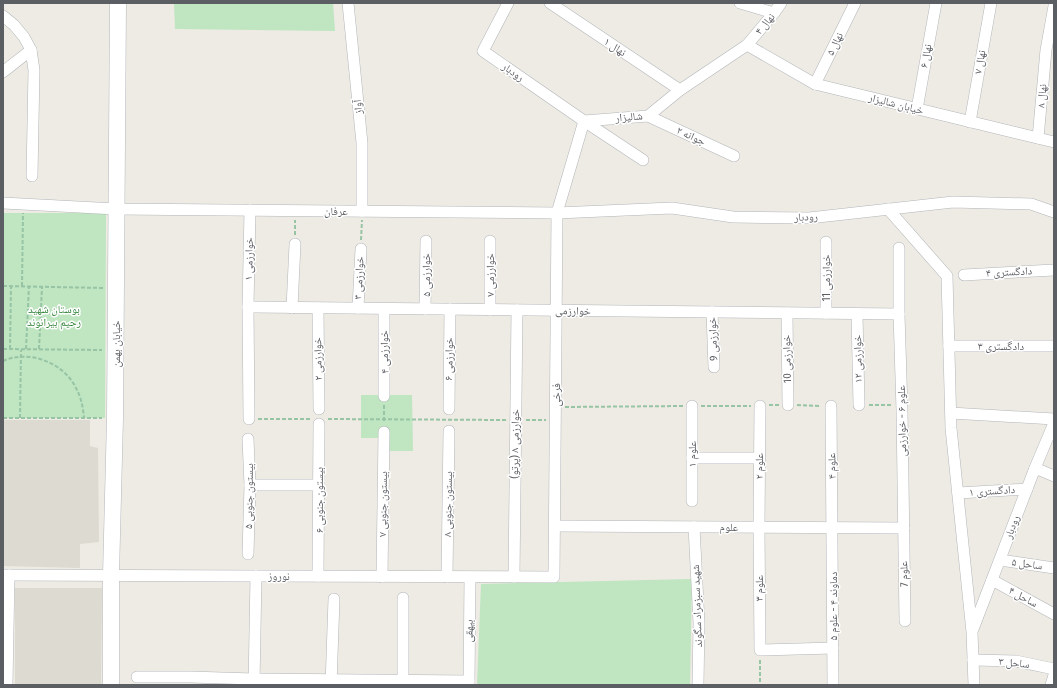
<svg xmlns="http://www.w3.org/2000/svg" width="1057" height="688" viewBox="0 0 1057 688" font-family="'Fira Sans Condensed','Noto Naskh Arabic',sans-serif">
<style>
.education{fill:#dddad1}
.green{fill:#bfe5c1}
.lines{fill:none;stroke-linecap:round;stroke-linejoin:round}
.street-casing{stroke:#b3b5ba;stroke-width:12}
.secondary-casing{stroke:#b4b7bd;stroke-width:17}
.path{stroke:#97c4a5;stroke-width:2;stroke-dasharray:4 2;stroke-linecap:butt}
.street{stroke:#fff;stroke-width:11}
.secondary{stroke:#fff;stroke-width:16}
.labels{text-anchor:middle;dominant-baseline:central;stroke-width:3;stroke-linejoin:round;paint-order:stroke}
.street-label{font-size:11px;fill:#5b5e63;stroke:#fff}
.park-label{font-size:11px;fill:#37863d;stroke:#fff}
</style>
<rect width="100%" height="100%" fill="#edebe3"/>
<!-- education -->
<g class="education">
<polygon points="3,420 90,420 90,446 98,448 99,542 80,544 80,568 3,566"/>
<polygon points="15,588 102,588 101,685 15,685"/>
</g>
<!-- green -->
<g class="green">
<polygon points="174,3 333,3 335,31 175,29"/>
<polygon points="3,213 106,213 105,418 3,418"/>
<polygon points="361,395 412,395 413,451 380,451 379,438 361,438"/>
<polygon points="692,579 690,685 477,685 481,584"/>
</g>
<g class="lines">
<defs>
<g id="street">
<polyline points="348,3 362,143 362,211"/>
<polyline points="508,3 483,51 584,121 643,160"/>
<polyline points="550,3 680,90"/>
<polyline points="740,3 774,13"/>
<polyline points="3,16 14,25 24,37 31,50 34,70 32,176"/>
<polyline points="747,45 815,84 1054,142"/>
<polyline points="3,72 31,50"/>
<polyline points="815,84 855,3"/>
<polyline points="917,109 936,3"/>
<polyline points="648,116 734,156"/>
<polyline points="970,122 991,3"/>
<polyline points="1038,138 1046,50 1054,6"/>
<polyline points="3,203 116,209 557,213 672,208 733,217 809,218 953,202 1031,204 1054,212"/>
<polyline points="888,209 947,276 951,428 972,632 974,685"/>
<polyline points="826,242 826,313"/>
<polyline points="899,248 899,314 902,410 905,621"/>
<polyline points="964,275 1054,270"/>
<polyline points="248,307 899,314"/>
<polyline points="292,308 295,244"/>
<polyline points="318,308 319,409"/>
<polyline points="358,308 361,249"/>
<polyline points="384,309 384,396"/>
<polyline points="425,309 426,241"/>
<polyline points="490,310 490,241"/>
<polyline points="712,312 714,367"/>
<polyline points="787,313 788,405"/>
<polyline points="857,314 859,405"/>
<polyline points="949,346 1054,346"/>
<polyline points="692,406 692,501"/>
<polyline points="760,406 759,527 760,650 833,648"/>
<polyline points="831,406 833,685"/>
<polyline points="449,409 450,309"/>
<polyline points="951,413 1054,419"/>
<polyline points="249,419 248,307 250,210"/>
<polyline points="692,458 759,458"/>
<polyline points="1035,468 1054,476"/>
<polyline points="250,485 319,485"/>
<polyline points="958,493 1027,489"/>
<polyline points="555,526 904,528"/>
<polyline points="694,527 699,623 698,685"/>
<polyline points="248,554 250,485 248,439"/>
<polyline points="1000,560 1054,568"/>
<polyline points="3,575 554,577 557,213 584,121 648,116 680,90 747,45 774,13 781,3"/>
<polyline points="318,576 319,424"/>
<polyline points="382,577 384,432"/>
<polyline points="447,577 449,431"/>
<polyline points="514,577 517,310"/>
<polyline points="992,580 1054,614"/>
<polyline points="973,629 1035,468 1054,423"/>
<polyline points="973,660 1016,661 1054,669"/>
<polyline points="137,677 190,677 254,679 469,681"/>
<polyline points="7,685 9,575"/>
<polyline points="254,685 256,576"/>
<polyline points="331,685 334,599"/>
<polyline points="403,685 403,598"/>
<polyline points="469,685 470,577"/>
<polyline points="1051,685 1054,675"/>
</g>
<polyline id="secondary" points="111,685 111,575 115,418 118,3"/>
</defs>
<!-- street casing -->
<use href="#street" class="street-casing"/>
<!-- secondary casing -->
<use href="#secondary" class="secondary-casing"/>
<!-- path -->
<g class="path">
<polyline points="295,235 295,220"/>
<polyline points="361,240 362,220"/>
<polyline points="3,286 104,288"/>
<polyline points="22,286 23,213"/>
<polyline points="3,349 102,350"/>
<polyline points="10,349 11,286"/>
<polyline points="26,349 29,286"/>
<polyline points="39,349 42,287"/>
<path d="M3 361C29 349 64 363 76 388 81 397 83 407 84 418"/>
<polyline points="384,405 384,421"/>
<polyline points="769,405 779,405"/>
<polyline points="797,405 821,406"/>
<polyline points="869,405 893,405"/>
<polyline points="701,406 751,406"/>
<polyline points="565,407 683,406"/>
<polyline points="3,418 102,418"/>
<polyline points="20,418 21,350"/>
<polyline points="258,419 310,419"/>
<polyline points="328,419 506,420"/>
<polyline points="526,420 546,420"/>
<polyline points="760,660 760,685"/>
</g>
<!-- street -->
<use href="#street" class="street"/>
<!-- secondary -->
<use href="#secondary" class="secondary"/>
</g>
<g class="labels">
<!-- street labels -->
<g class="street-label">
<text transform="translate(765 24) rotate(-50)">نهال ۴</text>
<text transform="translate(835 44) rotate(-64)">نهال ۵</text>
<text transform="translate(615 47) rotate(34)">نهال ۱</text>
<text transform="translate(926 56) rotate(-80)">نهال ۶</text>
<text transform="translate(980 62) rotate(-80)">نهال ۷</text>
<text transform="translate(513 72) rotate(35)">رودبار</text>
<text transform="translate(1042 96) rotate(-85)">نهال ۸</text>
<text transform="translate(896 104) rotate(14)">خیابان شالیزار</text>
<text transform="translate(358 107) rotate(-95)">آواز</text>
<text transform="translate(629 117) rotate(-5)">شالیزار</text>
<text transform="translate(691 136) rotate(25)">جوانه ۲</text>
<text x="336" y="211">عرفان</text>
<text transform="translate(806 217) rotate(-2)">رودبار</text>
<text transform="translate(249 259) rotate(-89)">خوارزمی ۱</text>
<text transform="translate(1009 272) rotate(-3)">دادگستری ۴</text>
<text transform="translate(426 275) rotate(-90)">خوارزمی ۵</text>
<text transform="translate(490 275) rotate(-90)">خوارزمی ۷</text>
<text transform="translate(359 278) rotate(-87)">خوارزمی ۳</text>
<text transform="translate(826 278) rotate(-90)">خوارزمی 11</text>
<text transform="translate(573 311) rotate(1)">خوارزمی</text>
<text transform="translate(713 339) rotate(-92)">خوارزمی 9</text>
<text transform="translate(116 344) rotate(-90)">خیابان بهمن</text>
<text x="1001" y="346">دادگستری ۳</text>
<text transform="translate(384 352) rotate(-90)">خوارزمی ۴</text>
<text transform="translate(318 359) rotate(-91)">خوارزمی ۲</text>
<text transform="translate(449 359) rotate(-89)">خوارزمی ۶</text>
<text transform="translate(787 359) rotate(-91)">خوارزمی 10</text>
<text transform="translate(858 359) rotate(-91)">خوارزمی ۱۲</text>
<text transform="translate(556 395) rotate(-90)">فرخی</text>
<text transform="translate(902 421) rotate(-91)">علوم ۶ - خوارزمی</text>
<text transform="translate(515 444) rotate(-89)">خوارزمی ۸ (پرتو)</text>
<text transform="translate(692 454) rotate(-90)">علوم ۱</text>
<text transform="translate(759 466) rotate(-90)">علوم ۲</text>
<text transform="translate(832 466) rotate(-91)">علوم ۴</text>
<text transform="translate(992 491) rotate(-4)">دادگستری ۱</text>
<text transform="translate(249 496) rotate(-89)">بیستون جنوبی ۵</text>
<text transform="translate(319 500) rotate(-90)">بیستون جنوبی ۶</text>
<text transform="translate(383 504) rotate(-89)">بیستون جنوبی ۷</text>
<text transform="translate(448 504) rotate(-89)">بیستون جنوبی ۸</text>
<text x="729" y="527">علوم</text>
<text transform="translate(1012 527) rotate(-69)">رودبار</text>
<text transform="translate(1027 564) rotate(8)">ساحل ۵</text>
<text transform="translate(904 574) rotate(-91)">علوم 7</text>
<text x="279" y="576">نوروز</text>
<text transform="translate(759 588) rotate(-90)">علوم ۳</text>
<text transform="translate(1023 597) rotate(28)">ساحل ۴</text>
<text transform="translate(697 606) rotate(-92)">شهید سبزمراد سگوند</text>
<text transform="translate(833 606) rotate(-90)">دماوند ۴ - علوم ۵</text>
<text transform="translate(469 631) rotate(-89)">بیهقی</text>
<text transform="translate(1014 663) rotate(6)">ساحل ۳</text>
</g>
<!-- park labels -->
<g class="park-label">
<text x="54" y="309">بوستان شهید<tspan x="54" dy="13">رحیم بیرانوند</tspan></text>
</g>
</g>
<!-- border -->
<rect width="1057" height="688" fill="none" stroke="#5b5e63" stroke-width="8"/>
</svg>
